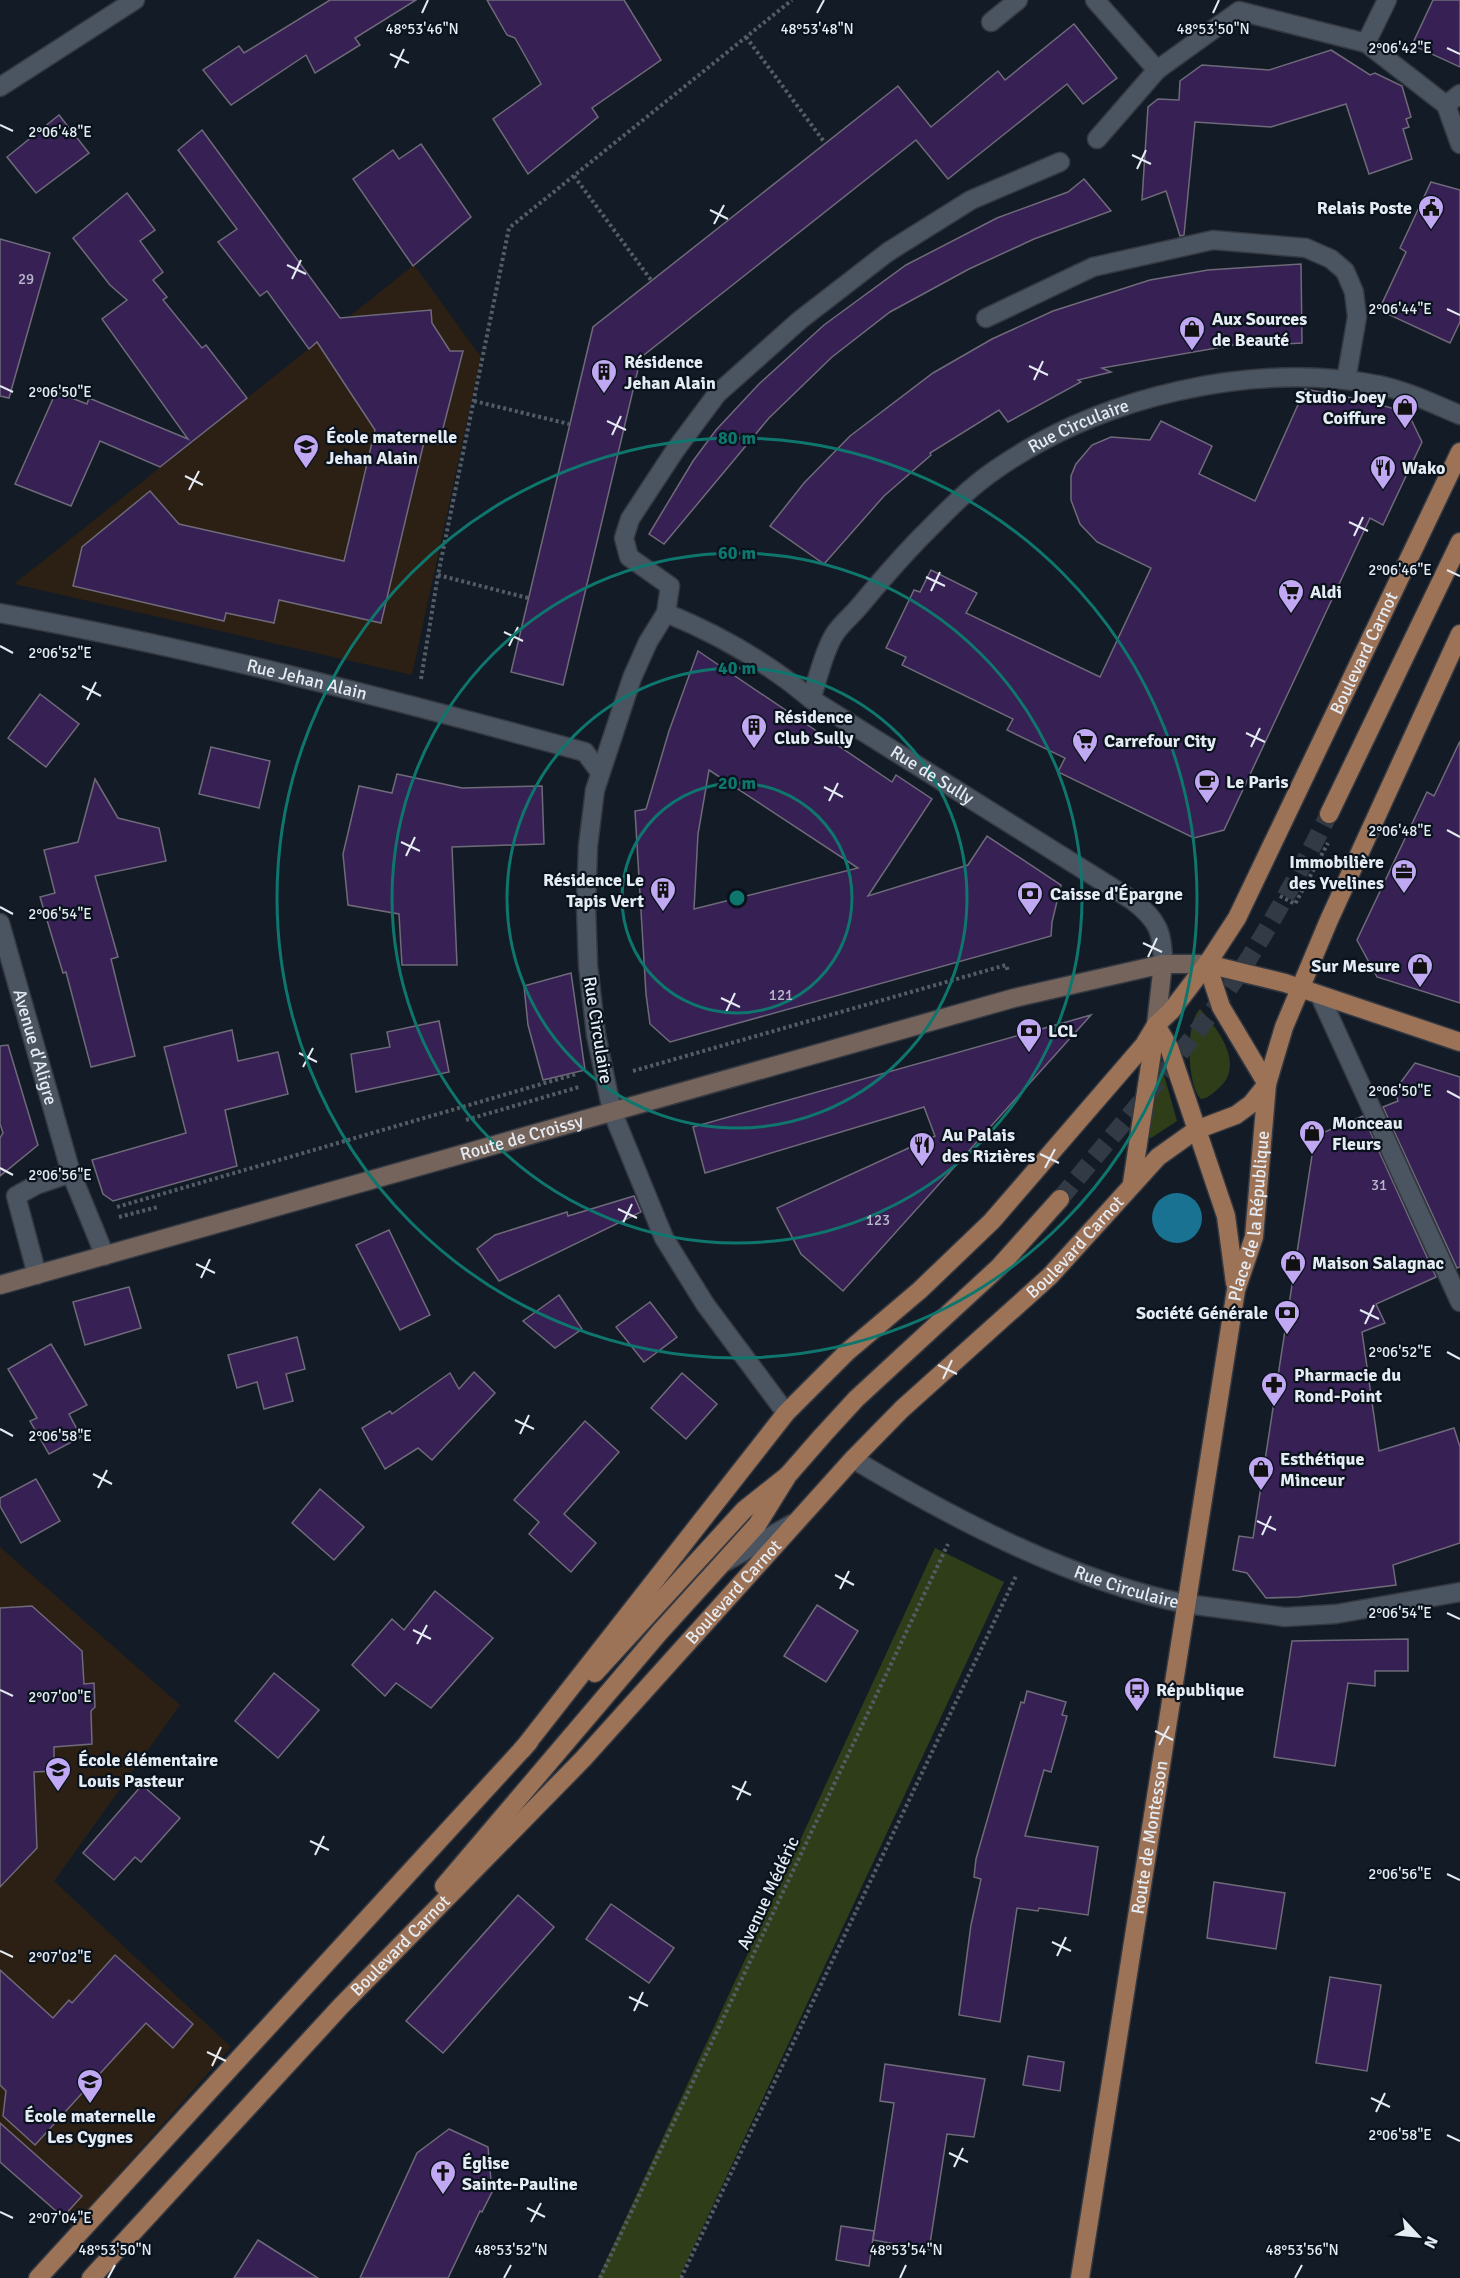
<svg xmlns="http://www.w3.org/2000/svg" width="1460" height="2278" viewBox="0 0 1460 2278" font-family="Signika,sans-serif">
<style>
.education{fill:#2c1f13}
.green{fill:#2f3e18}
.water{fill:#1a7292}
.building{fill:#362054;stroke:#6f6a7a;stroke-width:1.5;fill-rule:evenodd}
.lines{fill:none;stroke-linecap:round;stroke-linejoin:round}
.primary-tunnel{stroke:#323b45;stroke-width:18;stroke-dasharray:18 9;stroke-linecap:butt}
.service-casing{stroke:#343841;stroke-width:21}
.minor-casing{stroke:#343841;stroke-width:21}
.secondary-casing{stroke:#343841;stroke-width:21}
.primary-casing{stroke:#343841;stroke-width:21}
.path{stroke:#545c65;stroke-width:4;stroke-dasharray:3 3;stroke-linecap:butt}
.service{stroke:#4b5561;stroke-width:18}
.minor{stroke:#4b5561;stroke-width:18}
.secondary{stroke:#74645c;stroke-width:18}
.primary{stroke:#9d7357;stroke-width:18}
.ticks{fill:none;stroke:#e5ebf2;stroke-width:2}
.ring{fill:none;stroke:#0f766e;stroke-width:3}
.labels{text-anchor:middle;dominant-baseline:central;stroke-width:4.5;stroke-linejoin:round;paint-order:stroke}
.number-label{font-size:15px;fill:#b9b8ca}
.poi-label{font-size:18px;font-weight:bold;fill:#e5ebf2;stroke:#0a131d;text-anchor:start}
.street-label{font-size:18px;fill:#e5ebf2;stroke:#0a131d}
.ticks-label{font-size:15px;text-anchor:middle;fill:#e5ebf2;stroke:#0a131d;stroke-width:4.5;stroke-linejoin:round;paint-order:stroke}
.centre{fill:#0f766e;stroke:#0a131d;stroke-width:3}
.ring-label{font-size:18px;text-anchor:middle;font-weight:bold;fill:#0f766e;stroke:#0a131d;stroke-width:4.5;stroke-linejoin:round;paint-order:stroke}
</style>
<rect width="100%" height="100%" fill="#131c26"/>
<!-- education -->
<g class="education">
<polygon points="414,265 481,357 412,675 14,584"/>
<polygon points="0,1547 180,1705 54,1881 231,2047 72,2227 0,2162"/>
</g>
<!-- green -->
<g class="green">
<path d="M1200 1009C1217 1028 1245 1063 1220 1087 1214 1092 1209 1098 1201 1099 1187 1086 1185 1022 1200 1009Z"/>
<polygon points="1162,1068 1177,1121 1151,1138 1147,1137 1157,1069"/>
<polygon points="935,1548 1004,1582 679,2278 598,2278"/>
</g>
<!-- water -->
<circle class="water" cx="1177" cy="1218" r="25"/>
<!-- building -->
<g class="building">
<polygon points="330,0 416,0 355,38 360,45 315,73 306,55 231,105 203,70 239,46 244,53"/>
<polygon points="487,0 624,0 661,60 592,108 598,117 528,174 493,119 541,84 515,38 507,35"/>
<polygon points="1433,0 1460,0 1460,67 1412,45"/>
<polygon points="1074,24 1117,78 1083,104 1067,84 948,179 916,140 644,355 639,365 563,685 511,672 593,327 898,86 931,127 998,71 1005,80"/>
<polygon points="1331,50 1370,75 1375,73 1402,86 1411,117 1406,119 1409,127 1403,129 1412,159 1369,174 1346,104 1271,127 1195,122 1184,235 1180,236 1166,191 1142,200 1148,107 1158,99 1179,100 1180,81 1202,65 1269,70"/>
<polygon points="59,115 89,153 36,193 7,157"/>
<polygon points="202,130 340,318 431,310 432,323 450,351 463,351 439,444 424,442 381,623 279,600 274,623 226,613 224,621 73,586 82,547 150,491 179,524 344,561 375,430 317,342 309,349 267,291 260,296 218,242 237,229 178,150"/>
<polygon points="421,144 471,217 413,266 353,179 393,150 399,159"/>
<polygon points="1084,179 1111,211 1034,239 969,269 890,312 832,357 769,418 664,544 649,534 693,461 716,430 759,384 824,325 906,265 997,218 1068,192"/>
<polygon points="1431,182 1460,190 1460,322 1450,343 1379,310 1406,252 1400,248"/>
<polygon points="127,193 155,230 140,241 163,272 153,280 167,297 163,300 202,348 206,345 247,398 160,467 100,441 71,506 15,484 56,392 87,404 89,398 188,439 102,319 127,300 110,285 73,238"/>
<polygon points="0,239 50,253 9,398 0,396"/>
<polygon points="1301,264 1302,343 1243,346 1245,343 1102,368 1111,372 1078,380 1081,382 1008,422 999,410 930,453 931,455 884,496 824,564 770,526 804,483 850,436 933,373 992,339 1053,311 1150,280 1208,270"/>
<polygon points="1305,389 1368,401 1408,413 1422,442 1383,525 1370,518 1224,830 1194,838 1058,772 1065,758 1007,730 1013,719 902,665 906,657 886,648 914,590 920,592 931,570 977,593 966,613 1100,677 1151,568 1097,542 1080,524 1071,500 1071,476 1076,464 1092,445 1111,437 1150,440 1161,421 1212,446 1199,474 1255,501"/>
<path d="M698 651 892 782 896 775 932 799 868 896 968 865 987 836 1061 885 1052 922 1051 936 670 1042 650 1024 646 994 635 811 646 809 669 731ZM709 770 858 868 694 909 698 834Z"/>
<polygon points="40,694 79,724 46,767 8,738"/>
<polygon points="1460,741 1460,1003 1377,977 1357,940 1427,792 1434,796"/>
<polygon points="211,747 270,761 259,808 199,794"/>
<polygon points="397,774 462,788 542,786 544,844 452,847 457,965 402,965 399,914 348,905 343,854 359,786 392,793"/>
<polygon points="95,779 118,818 159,828 166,861 95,876 118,957 111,959 135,1056 91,1067 66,972 63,973 40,897 55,893 44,850 78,842"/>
<polygon points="571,973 585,1070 543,1080 528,1025 524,986"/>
<polygon points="1091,1015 843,1291 801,1254 777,1208 935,1136 924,1107 705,1173 693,1127"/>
<polygon points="439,1021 449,1072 356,1092 351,1054 390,1047 387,1032"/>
<polygon points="232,1030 238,1061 278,1052 288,1094 225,1110 237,1166 113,1201 103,1194 92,1160 186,1133 164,1047"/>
<polygon points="8,1045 38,1145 0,1176 0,1138 3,1133 0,1124 0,1046"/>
<polygon points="1415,1063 1460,1077 1460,1267 1457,1268 1383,1107 1398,1101 1395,1090"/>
<polygon points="1363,1116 1436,1277 1376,1304 1385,1323 1362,1332 1379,1451 1454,1428 1460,1447 1460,1543 1393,1565 1396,1585 1298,1597 1266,1598 1247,1573 1233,1570 1239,1536 1253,1538 1315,1136"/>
<polygon points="634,1196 641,1212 499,1281 477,1249 495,1235 567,1212 568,1216"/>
<polygon points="389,1230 430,1315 400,1330 356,1245"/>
<polygon points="129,1287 141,1328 85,1345 73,1302"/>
<polygon points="559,1295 582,1329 555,1348 523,1321"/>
<polygon points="650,1302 677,1337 644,1362 616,1327"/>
<polygon points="297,1337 305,1369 286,1374 293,1401 264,1409 257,1382 237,1388 228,1355"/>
<polygon points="51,1344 87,1405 69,1414 81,1437 49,1454 30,1421 37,1418 8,1369"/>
<polygon points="474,1372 495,1393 432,1460 418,1448 385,1469 362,1428 390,1411 392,1414 450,1373 459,1389"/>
<polygon points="682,1373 717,1404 686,1439 651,1408"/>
<polygon points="585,1421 619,1452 564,1514 596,1543 571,1572 529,1534 539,1522 514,1500"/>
<polygon points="36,1479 60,1521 21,1543 0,1506 0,1498"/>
<polygon points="320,1489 364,1527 334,1560 292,1523"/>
<polygon points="435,1591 493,1638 431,1708 396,1683 385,1696 352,1665 392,1619 404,1630"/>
<polygon points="817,1605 858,1631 826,1682 784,1656"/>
<polygon points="32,1606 82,1651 84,1684 94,1683 95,1707 91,1711 92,1744 54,1747 54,1771 34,1772 37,1848 0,1887 0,1608"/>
<polygon points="1408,1639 1408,1671 1375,1671 1375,1686 1348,1683 1335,1766 1274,1757 1292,1641"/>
<polygon points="274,1673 319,1710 278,1758 235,1721"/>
<polygon points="1027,1691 1066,1702 1062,1715 1067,1716 1051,1772 1044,1770 1025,1836 1098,1847 1088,1915 1039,1908 1038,1911 1017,1908 1000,2022 959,2015 971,1925 981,1879 974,1877 976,1859 1021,1702 1024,1703"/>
<polygon points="142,1785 180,1818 141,1862 135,1857 114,1880 83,1853"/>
<polygon points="1214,1882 1285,1893 1276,1949 1207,1938"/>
<polygon points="518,1895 554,1927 443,2053 406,2021"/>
<polygon points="611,1904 674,1948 649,1983 586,1939"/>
<polygon points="115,1955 193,2024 173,2048 146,2023 35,2145 3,2116 6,2091 0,2085 0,1970 53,2018 69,2000 72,2003"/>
<polygon points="1330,1977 1381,1985 1367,2071 1316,2063"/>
<polygon points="1028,2056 1064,2062 1060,2091 1023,2085"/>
<polygon points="885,2064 985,2079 974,2137 947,2134 929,2250 873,2240 894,2103 880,2101"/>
<polygon points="0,2123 82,2196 63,2217 0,2162"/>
<polygon points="449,2129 488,2147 492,2192 482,2212 480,2211 448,2278 360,2278 417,2153"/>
<polygon points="841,2226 874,2231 869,2266 836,2260"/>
<polygon points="258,2240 318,2278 234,2278"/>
</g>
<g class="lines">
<!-- primary-tunnel -->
<path class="primary-tunnel" d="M1060 1199C1119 1127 1181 1057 1234 981 1270 928 1300 871 1329 814"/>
<defs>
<g id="service">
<polyline points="986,318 1093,267 1213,240 1306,248 1331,259 1345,271 1354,292 1357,317 1346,380"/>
<polyline points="666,613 670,586 629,557 624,538 630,519 676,449 717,394 800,320 888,252 971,200 1060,162"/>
<path id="s1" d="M853 1459C954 1519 1071 1581 1187 1604"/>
<polyline points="725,1562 792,1524"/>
</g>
<g id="minor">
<polyline points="1095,0 1157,70 1239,11 1366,43 1387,0"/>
<polyline points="991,22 1018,0"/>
<polyline points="1366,43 1446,105 1460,94"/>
<polyline points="0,87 135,0"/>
<polyline points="1446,105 1460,144"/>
<polyline points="1097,139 1157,70"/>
<path id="s2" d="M0 613C197 649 392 699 585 752L599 771"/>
<path id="s3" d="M811 699C818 679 823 653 834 635 840 625 850 617 858 608 877 585 897 562 918 540 942 516 967 489 995 470 1101 396 1252 361 1379 385 1407 391 1434 404 1460 415"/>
<path id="s4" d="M0 923 71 1173 105 1256"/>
<polyline points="1320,996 1460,1302"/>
<polyline points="37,1275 16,1196 36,1185 71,1173"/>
<path id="s5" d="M786 1413 705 1304 664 1238 612 1111 596 1035 588 965 586 906 588 846 595 790 632 678 648 642 666 613C718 634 768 663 811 699L1132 900C1158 920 1163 932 1163 964"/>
<polyline points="1187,1604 1285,1617 1336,1614 1460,1592"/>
</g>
<g id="secondary">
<polyline points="1156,1025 1163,964"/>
<path id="s6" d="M0 1285 1014 998 1163 964H1207"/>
</g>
<g id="primary">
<polyline points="1329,814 1460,542"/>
<polyline points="1207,964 1285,983 1460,1042"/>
<polyline points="1207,964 1221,1007 1267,1084"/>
<polyline points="1156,1025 1169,1047 1226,1216 1235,1283"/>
<polyline points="1132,1183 1155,1033"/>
<polyline points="595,1673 744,1510 788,1475"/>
<path id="s7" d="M522 1750 786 1413 847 1352 920 1290 992 1221 1144 1045 1156 1025 1171 1011 1207 964 1237 918 1460 452"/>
<polyline points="444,1886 659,1633 757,1525 788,1475 823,1435 856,1399 999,1267 1060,1199"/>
<polyline points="38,2278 529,1742"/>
<path id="s8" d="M91 2278 341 2006 583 1759 853 1459 902 1409 1050 1276 1158 1157 1196 1130 1236 1115 1251 1104 1267 1084"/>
<path id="s9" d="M1080 2278 1236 1290 1254 1237 1267 1084 1284 1027 1329 920 1460 634"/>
</g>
</defs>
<!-- service casing -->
<use href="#service" class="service-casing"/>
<!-- minor casing -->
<use href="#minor" class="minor-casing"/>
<!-- secondary casing -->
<use href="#secondary" class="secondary-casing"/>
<!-- primary casing -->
<use href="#primary" class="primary-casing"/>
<!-- path -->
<g class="path">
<polyline points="746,37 825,143"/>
<polyline points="574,176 651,280"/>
<polyline points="474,401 569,424"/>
<polyline points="438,575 528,598"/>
<polyline points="421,679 438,575 509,228 792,0"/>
<polyline points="1280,896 1295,904 1328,843"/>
<polyline points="633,1071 1006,965 1008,971"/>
<polyline points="466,1120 579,1087"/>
<polyline points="117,1207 576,1074"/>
<polyline points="119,1217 158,1207"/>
<polyline points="600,2278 948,1544"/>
<polyline points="681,2278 1016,1576"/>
</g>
<!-- service -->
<use href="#service" class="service"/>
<!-- minor -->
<use href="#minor" class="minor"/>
<!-- secondary -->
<use href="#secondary" class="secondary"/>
<!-- primary -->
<use href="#primary" class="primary"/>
</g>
<!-- ticks -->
<path class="ticks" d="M422 13 428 0M817 13 824 0M1213 13 1219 0M1447 48 1460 54M390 54 409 63M395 68 404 49M0 125 13 131M1132 155 1151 164M1137 169 1146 150M710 210 728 219M714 224 724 205M287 265 306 274M292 279 301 260M1447 309 1460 315M1029 366 1048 375M1034 380 1043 361M0 386 13 392M607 421 626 430M612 435 621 416M185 476 203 485M189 490 199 471M1349 522 1368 531M1354 536 1363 517M1447 570 1460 576M926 577 945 586M931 591 940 572M504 632 523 641M0 646 13 653M509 646 518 627M82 686 101 696M87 700 96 682M1246 733 1265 742M1251 747 1260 728M824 787 843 797M829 801 838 783M1447 830 1460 837M401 842 420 851M406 856 415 837M0 907 13 914M1143 943 1162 952M1148 957 1157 938M721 998 740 1007M726 1012 735 993M299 1053 317 1062M303 1067 313 1048M1447 1091 1460 1098M1040 1154 1059 1163M0 1168 13 1175M1045 1168 1055 1149M618 1209 637 1218M623 1223 632 1204M196 1264 215 1273M201 1278 210 1259M1360 1310 1379 1319M1365 1324 1374 1305M1447 1352 1460 1359M938 1365 957 1374M943 1379 952 1360M515 1420 534 1429M0 1429 13 1436M520 1434 529 1415M93 1474 112 1484M98 1488 107 1470M1257 1521 1276 1530M1262 1535 1271 1516M835 1575 854 1585M840 1589 849 1571M1447 1613 1460 1619M413 1630 431 1639M417 1644 427 1625M0 1690 13 1696M1155 1731 1173 1740M1159 1745 1169 1726M732 1786 751 1795M737 1800 746 1781M310 1841 329 1850M315 1855 324 1836M1447 1874 1460 1880M1052 1942 1071 1951M0 1951 13 1957M1057 1956 1066 1937M629 1997 648 2006M634 2011 643 1992M207 2052 226 2061M212 2066 221 2047M1371 2098 1390 2107M1376 2112 1385 2093M1447 2135 1460 2141M949 2153 968 2162M954 2167 963 2148M527 2208 545 2217M0 2212 13 2218M531 2222 541 2203M108 2278 115 2265M504 2278 511 2265M900 2278 906 2265M1295 2278 1302 2265"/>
<!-- distance rings -->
<g class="ring">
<circle cx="737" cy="898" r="115"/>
<circle cx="737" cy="898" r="230"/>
<circle cx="737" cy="898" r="345"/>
<circle cx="737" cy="898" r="460"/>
</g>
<!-- icons -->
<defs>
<symbol id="civic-pin" viewBox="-11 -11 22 30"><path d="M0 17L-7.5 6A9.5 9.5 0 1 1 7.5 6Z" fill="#c1a8f3" stroke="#0a131d"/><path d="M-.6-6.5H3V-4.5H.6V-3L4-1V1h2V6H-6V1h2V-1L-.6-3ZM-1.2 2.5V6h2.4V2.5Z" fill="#111"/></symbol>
<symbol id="shop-pin" viewBox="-11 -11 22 30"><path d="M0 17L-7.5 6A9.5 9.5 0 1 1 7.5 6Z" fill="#c1a8f3" stroke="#0a131d"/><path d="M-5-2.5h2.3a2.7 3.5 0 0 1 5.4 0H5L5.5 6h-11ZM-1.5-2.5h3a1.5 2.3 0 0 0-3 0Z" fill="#111"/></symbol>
<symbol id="building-pin" viewBox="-11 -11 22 30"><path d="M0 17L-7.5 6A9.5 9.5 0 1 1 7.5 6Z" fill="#c1a8f3" stroke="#0a131d"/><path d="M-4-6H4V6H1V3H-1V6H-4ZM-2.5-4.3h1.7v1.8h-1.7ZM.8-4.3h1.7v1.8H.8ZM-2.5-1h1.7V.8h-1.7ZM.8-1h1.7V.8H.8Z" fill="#111"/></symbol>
<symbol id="school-pin" viewBox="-11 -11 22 30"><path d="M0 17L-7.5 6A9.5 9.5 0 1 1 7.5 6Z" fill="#c1a8f3" stroke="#0a131d"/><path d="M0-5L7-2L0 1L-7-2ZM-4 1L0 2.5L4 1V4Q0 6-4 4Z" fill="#111"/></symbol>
<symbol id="restaurant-pin" viewBox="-11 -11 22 30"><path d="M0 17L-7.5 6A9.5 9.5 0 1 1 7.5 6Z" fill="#c1a8f3" stroke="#0a131d"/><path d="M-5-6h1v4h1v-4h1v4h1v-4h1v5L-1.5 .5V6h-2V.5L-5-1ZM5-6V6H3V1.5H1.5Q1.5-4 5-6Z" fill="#111"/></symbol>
<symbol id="supermarket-pin" viewBox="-11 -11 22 30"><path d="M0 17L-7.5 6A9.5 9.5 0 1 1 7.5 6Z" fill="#c1a8f3" stroke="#0a131d"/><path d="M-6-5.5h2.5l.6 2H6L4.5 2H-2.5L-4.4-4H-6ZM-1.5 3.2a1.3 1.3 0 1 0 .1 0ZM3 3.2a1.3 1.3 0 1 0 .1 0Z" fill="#111"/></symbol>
<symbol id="cafe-pin" viewBox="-11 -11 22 30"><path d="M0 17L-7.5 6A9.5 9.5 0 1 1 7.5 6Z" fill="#c1a8f3" stroke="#0a131d"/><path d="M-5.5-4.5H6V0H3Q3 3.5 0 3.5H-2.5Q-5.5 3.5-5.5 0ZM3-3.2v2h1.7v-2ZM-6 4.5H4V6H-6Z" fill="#111"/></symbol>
<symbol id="office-pin" viewBox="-11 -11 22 30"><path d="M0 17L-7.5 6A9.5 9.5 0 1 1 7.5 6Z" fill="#c1a8f3" stroke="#0a131d"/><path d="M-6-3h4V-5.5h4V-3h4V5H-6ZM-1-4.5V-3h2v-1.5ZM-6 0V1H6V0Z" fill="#111"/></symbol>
<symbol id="bank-pin" viewBox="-11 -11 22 30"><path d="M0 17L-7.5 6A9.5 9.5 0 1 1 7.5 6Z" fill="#c1a8f3" stroke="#0a131d"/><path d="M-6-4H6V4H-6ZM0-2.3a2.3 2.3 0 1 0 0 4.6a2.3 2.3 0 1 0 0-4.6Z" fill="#111"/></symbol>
<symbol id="pharmacy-pin" viewBox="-11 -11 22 30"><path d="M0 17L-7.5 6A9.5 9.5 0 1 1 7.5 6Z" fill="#c1a8f3" stroke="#0a131d"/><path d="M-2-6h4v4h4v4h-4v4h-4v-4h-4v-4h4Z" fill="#111"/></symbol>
<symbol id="bus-pin" viewBox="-11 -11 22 30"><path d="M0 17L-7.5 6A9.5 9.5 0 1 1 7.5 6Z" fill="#c1a8f3" stroke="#0a131d"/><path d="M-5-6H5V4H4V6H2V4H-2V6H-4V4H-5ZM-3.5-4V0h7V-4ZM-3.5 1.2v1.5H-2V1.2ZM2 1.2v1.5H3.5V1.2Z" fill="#111"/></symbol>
<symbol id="church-pin" viewBox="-11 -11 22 30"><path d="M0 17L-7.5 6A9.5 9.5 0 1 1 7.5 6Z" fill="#c1a8f3" stroke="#0a131d"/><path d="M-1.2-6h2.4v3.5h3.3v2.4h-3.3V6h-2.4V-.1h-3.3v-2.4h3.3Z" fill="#111"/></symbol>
</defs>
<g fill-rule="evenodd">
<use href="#civic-pin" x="1416" y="193" width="30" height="40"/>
<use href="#shop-pin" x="1177" y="314" width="30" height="40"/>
<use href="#building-pin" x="589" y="357" width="30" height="40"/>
<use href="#shop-pin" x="1390" y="392" width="30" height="40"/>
<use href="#school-pin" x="291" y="432" width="30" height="40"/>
<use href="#restaurant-pin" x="1368" y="453" width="30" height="40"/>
<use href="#supermarket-pin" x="1276" y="577" width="30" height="40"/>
<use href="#building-pin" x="739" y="712" width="30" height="40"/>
<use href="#supermarket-pin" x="1070" y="726" width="30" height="40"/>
<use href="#cafe-pin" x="1192" y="767" width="30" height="40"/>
<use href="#office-pin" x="1389" y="857" width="30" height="40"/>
<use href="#building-pin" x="648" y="875" width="30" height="40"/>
<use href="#bank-pin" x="1015" y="879" width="30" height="40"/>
<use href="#shop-pin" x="1405" y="951" width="30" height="40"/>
<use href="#bank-pin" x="1014" y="1016" width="30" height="40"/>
<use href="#shop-pin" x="1297" y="1118" width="30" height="40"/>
<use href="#restaurant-pin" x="907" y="1130" width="30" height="40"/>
<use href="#shop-pin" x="1278" y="1248" width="30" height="40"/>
<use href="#bank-pin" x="1272" y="1298" width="30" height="40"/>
<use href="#pharmacy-pin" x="1259" y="1370" width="30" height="40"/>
<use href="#shop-pin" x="1246" y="1454" width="30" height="40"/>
<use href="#bus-pin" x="1122" y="1675" width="30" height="40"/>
<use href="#school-pin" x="43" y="1755" width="30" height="40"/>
<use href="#school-pin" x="75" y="2067" width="30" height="40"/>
<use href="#church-pin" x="428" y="2158" width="30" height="40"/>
</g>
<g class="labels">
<!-- number labels -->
<g class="number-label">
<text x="26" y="279">29</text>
<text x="781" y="995">121</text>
<text x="1379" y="1185">31</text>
<text x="878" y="1220">123</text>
</g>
<!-- poi labels -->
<g class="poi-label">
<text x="1412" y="208" text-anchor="end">Relais Poste</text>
<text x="1212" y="319">Aux Sources<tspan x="1212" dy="21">de Beauté</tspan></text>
<text x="624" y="362">Résidence<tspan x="624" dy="21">Jehan Alain</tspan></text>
<text x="1386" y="397" text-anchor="end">Studio Joey<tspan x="1386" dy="21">Coiffure</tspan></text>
<text x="326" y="437">École maternelle<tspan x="326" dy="21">Jehan Alain</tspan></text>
<text x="1402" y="468">Wako</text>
<text x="1310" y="592">Aldi</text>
<text x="774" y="717">Résidence<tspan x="774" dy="21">Club Sully</tspan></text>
<text x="1104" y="741">Carrefour City</text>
<text x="1226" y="782">Le Paris</text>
<text x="1384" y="862" text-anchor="end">Immobilière<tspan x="1384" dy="21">des Yvelines</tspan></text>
<text x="644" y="880" text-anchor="end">Résidence Le<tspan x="644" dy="21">Tapis Vert</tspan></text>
<text x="1050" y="894">Caisse d'Épargne</text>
<text x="1400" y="966" text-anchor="end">Sur Mesure</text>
<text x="1048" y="1031">LCL</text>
<text x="1332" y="1123">Monceau<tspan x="1332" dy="21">Fleurs</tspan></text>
<text x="942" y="1135">Au Palais<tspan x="942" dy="21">des Rizières</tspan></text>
<text x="1312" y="1263">Maison Salagnac</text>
<text x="1268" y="1313" text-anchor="end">Société Générale</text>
<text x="1294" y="1375">Pharmacie du<tspan x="1294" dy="21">Rond-Point</tspan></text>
<text x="1280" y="1459">Esthétique<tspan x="1280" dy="21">Minceur</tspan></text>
<text x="1156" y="1690">République</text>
<text x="78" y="1760">École élémentaire<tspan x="78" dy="21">Louis Pasteur</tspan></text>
<text x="90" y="2116" text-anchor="middle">École maternelle<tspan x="90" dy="21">Les Cygnes</tspan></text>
<text x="462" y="2163">Église<tspan x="462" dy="21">Sainte-Pauline</tspan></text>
</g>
<!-- street labels -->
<g class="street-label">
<text stroke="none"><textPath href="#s3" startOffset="394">Rue Circulaire</textPath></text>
<text stroke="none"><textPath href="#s7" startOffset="1394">Boulevard Carnot</textPath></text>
<text stroke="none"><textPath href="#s2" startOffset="314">Rue Jehan Alain</textPath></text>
<text stroke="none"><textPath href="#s5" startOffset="1178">Rue de Sully</textPath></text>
<text transform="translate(598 1030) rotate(81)">Rue Circulaire</text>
<text stroke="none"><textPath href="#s4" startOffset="129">Avenue d'Aligre</textPath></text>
<text stroke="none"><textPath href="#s6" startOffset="542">Route de Croissy</textPath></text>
<text stroke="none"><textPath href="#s9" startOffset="1076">Place de la République</textPath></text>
<text stroke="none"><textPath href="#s8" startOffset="1426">Boulevard Carnot</textPath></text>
<text stroke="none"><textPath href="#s1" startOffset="303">Rue Circulaire</textPath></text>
<text stroke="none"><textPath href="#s8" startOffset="940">Boulevard Carnot</textPath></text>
<text stroke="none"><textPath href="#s9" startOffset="446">Route de Montesson</textPath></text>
<text transform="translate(768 1893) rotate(-65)">Avenue Médéric</text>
<text stroke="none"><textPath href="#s8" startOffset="454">Boulevard Carnot</textPath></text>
</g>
</g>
<g class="ticks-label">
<text x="422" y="34">48°53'46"N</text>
<text x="817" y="34">48°53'48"N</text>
<text x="1213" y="34">48°53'50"N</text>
<text x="1400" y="53">2°06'42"E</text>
<text x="60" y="137">2°06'48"E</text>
<text x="1400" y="314">2°06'44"E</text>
<text x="60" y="397">2°06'50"E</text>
<text x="1400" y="575">2°06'46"E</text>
<text x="60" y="658">2°06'52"E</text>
<text x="1400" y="836">2°06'48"E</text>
<text x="60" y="919">2°06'54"E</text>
<text x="1400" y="1096">2°06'50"E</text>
<text x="60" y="1180">2°06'56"E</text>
<text x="1400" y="1357">2°06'52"E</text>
<text x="60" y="1441">2°06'58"E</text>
<text x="1400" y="1618">2°06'54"E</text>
<text x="60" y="1702">2°07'00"E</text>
<text x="1400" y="1879">2°06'56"E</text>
<text x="60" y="1962">2°07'02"E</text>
<text x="1400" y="2140">2°06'58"E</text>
<text x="60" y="2223">2°07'04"E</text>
<text x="115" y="2255">48°53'50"N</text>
<text x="511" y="2255">48°53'52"N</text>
<text x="906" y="2255">48°53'54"N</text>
<text x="1302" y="2255">48°53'56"N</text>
</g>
<circle cx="737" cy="898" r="9" class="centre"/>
<g class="ring-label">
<text x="737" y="444">80 m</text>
<text x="737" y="559">60 m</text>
<text x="737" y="674">40 m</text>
<text x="737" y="789">20 m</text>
</g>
<!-- north arrow -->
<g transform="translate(1418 2236) rotate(116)" stroke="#0a131d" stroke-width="4.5" paint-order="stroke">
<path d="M0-4.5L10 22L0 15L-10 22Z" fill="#e5ebf2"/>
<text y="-9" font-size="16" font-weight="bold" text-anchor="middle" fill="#e5ebf2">N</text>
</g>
</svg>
